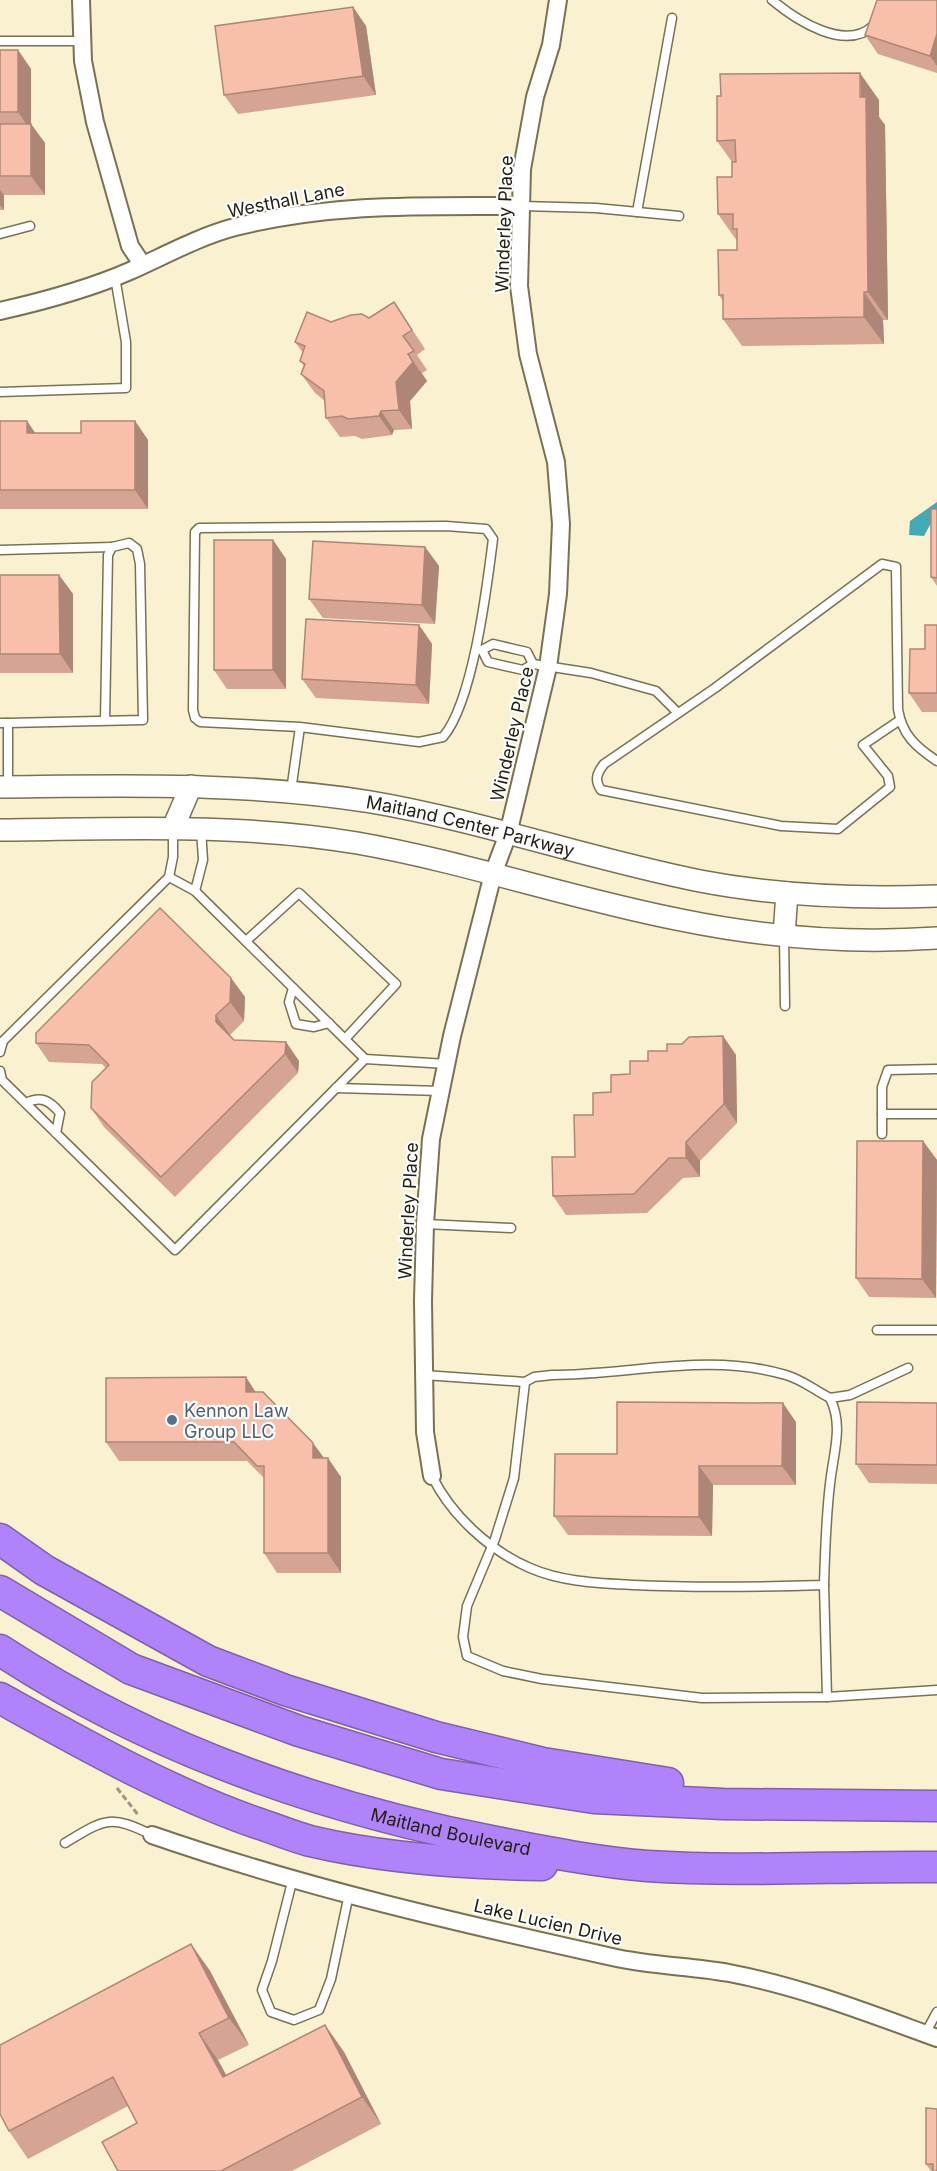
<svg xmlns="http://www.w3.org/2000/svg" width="937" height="2171" viewBox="0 0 937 2171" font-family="Inter,sans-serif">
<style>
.water{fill:#42aab5}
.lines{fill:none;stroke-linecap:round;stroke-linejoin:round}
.service-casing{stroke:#797154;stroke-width:11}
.minor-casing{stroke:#797154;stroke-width:20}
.tertiary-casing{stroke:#797154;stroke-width:24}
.motorway-casing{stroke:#7f60aa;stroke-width:33}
.path{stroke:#9e977f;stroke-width:3;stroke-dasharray:6 3;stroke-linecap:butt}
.service{stroke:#fff;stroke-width:8}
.minor{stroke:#fff;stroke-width:16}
.tertiary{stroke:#fff;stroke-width:21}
.motorway{stroke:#b083fb;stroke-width:30}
.wall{fill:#d5a493}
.shaded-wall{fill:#ae8678}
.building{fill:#f8bfab;stroke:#ae8678;stroke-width:1.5}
.service-dot{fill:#5c6f8a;stroke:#fff;stroke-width:2}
.labels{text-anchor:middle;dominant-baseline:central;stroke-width:4.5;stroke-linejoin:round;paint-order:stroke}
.street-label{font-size:18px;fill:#232013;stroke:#fff}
.service-label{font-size:18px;fill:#4e5e75;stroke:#fff;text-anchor:start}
</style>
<rect width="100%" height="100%" fill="#faf1d0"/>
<!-- water -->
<polygon class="water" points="937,502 937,512 924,536 909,535 910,521"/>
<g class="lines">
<defs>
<g id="service">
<path d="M772 0C796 20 845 52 873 26"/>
<polyline points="0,41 82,41"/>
<polyline points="521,206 596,208 679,216"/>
<polyline points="637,212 672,18"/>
<polyline points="0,234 30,226"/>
<polyline points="0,392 126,388 126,342 115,277"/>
<polyline points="0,550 112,547"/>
<polyline points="477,649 482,650 493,644 527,652 533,664"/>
<polyline points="482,650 488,662 523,670 533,664 591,673 656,691 678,713"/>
<path d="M900 720 863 745 888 776 890 787 838 829 781 826 601 790C594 780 597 773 604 764L715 688 882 564 896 567 898 709C902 735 916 747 937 761"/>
<polyline points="0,723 8,723 8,787"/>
<polyline points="8,723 143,720 140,564 137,549 129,543 112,547 108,555 105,721"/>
<path d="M291 791 300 727 200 722 195 718 193 710 195 532 199 528 446 526 486 529 493 539C487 587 473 702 443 737L419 742 300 727"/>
<polyline points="195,891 203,860 201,829"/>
<polyline points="784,935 785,1006"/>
<polyline points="246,941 299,893 396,984 345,1039"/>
<polyline points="293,988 289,1002 296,1024 314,1027 329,1023"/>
<polyline points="0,1052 3,1041 169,877 173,857 173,829"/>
<polyline points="365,1059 447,1064"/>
<polyline points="0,1071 2,1080 175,1250 365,1059 195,891 169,877"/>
<polyline points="336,1088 441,1091"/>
<path d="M26 1103C41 1095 50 1101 60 1113L56 1133"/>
<polyline points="882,1114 937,1114"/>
<polyline points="882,1134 882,1087 888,1070 937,1069"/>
<polyline points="425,1224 511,1228"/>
<polyline points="877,1330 937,1330"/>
<path d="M908 1368 850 1395 830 1398C814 1390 803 1380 786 1375 708 1352 631 1375 552 1375L534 1377 525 1382 514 1478 495 1539 467 1606 463 1637 467 1656 503 1671 542 1679 702 1698 827 1697 937 1690"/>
<polyline points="424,1375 525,1382"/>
<path d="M432 1476C451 1515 489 1550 530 1568 562 1582 598 1583 633 1585 696 1588 760 1587 824 1585 825 1551 826 1517 830 1484 833 1454 844 1426 830 1398"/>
<polyline points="824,1585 827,1697"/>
<path d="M65 1843C105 1819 109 1814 152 1835"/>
<polyline points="293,1878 272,1961 262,1990 271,2012 294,2020 319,2010 331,1979 349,1894"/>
<polyline points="925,2034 937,2012"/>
</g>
<g id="minor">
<polyline points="81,0 83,61 95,122 130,246 142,264"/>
<path d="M0 311C44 301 89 289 130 271 164 256 200 236 235 227 332 203 422 206 521 206"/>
<polyline points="432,1476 425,1432 423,1301 425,1224 431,1139 452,1036 493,874 508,834 548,667 558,594 561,524 556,462 528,354 519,286 522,169 535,97 551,45 558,0"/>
<path d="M152 1835C302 1887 458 1923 612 1957 651 1966 691 1966 729 1973 802 1987 868 2013 937 2038"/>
</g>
<g id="tertiary">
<path id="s1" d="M0 787C124 786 248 782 371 802 482 821 589 859 700 881 778 896 857 899 937 896"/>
<polyline points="173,828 191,786"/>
<path d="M0 830C119 829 239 823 357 843 466 862 572 899 681 920 764 937 852 944 937 938"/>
<polyline points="784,935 787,893"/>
</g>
<g id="motorway">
<polyline points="0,1539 44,1570 208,1661 285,1690 436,1737 543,1763 668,1783"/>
<polyline points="0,1591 131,1669 299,1731 441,1774 594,1798 723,1804 937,1806"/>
<path id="s2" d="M0 1650C151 1749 320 1808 496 1842 546 1852 597 1862 647 1866 743 1872 841 1866 937 1867"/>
<path d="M0 1698C83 1744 164 1790 254 1822 273 1828 291 1836 310 1841 386 1859 465 1864 542 1865"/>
</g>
</defs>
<!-- service casing -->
<use href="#service" class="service-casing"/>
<!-- minor casing -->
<use href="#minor" class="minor-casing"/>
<!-- tertiary casing -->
<use href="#tertiary" class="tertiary-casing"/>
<!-- motorway casing -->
<use href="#motorway" class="motorway-casing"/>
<!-- path -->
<polyline class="path" points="117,1788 139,1816"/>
<!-- service -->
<use href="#service" class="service"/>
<!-- minor -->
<use href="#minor" class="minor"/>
<!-- tertiary -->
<use href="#tertiary" class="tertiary"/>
<!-- motorway -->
<use href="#motorway" class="motorway"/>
</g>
<!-- wall -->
<g class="wall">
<polygon points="937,0 937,73 878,54 865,35"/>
<polygon points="353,7 366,26 376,95 238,114 224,95"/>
<polygon points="0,50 18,50 31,69 31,124 45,143 45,195 4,195 4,210 0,210"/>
<polygon points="879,100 879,117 885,125 888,320 883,320 884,344 742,346 723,319 723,301 719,295 737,250 737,241 718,214 732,177 732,162 717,141"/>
<polygon points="394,302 425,349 417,355 427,370 422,373 427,381 410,401 412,429 394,430 392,435 362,439 355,436 340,437 326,418 325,401 315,393 301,374 304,366 300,361 303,353 295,342 331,322 369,318"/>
<polygon points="0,421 27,421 35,433 81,433 135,421 148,440 148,509 0,509"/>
<polygon points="937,509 937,586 931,577"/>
<polygon points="273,540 286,559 286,689 227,689 214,670"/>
<polygon points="425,547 439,566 435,624 323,618 309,599"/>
<polygon points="0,575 59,575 73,594 73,673 0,673"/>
<polygon points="419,625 432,644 429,704 316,698 302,679"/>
<polygon points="937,625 937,712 922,712 909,693"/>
<polygon points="231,978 245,997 244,1021 230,1035 234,1040 286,1042 299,1061 298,1073 175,1197 104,1127 91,1108 106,1068 102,1064 49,1062 36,1043"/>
<polygon points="723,1036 736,1055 737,1123 700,1161 700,1177 683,1178 647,1213 566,1215 553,1196 575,1157 593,1115 611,1092 630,1074 648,1061 667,1051 682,1044"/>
<polygon points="923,1141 937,1160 936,1298 869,1297 856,1278"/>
<polygon points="257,1392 313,1443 323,1458 341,1477 341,1573 277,1573 264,1553 264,1478 247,1461 119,1461 106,1442"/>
<polygon points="937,1403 937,1484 869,1483 856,1464"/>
<polygon points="796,1422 796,1485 713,1485 712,1536 568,1535 554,1516 617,1454"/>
<polygon points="191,1944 210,1971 249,2045 218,2060 226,2075 325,2025 344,2052 381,2124 292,2171 118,2171 137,2123 128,2106 28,2159 9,2131"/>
<polygon points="937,2109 937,2171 931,2171 926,2164"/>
</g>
<!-- shaded-wall -->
<g class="shaded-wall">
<polygon points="353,7 366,26 376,95 363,76"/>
<polygon points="937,34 937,66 930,56"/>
<polygon points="18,50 31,69 31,124 45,143 45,195 31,176 31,131 18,112"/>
<polygon points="860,73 879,100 879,117 885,125 888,320 868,292"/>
<polygon points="0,190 4,195 4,210 0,205"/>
<polygon points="864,292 883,320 884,344 864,317"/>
<polygon points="408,354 427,381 410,401 412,429 399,410 396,382"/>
<polygon points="381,411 394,430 392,435 379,416"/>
<polygon points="27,421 40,440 27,433"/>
<polygon points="135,421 148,440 148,509 135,490"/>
<polygon points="273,540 286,559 286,689 273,670"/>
<polygon points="425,547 439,566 435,624 422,605"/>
<polygon points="59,575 73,594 73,673 60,654"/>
<polygon points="419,625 432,644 429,704 416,685"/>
<polygon points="231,978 245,997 244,1021 230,1002"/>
<polygon points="216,1015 230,1035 229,1041 216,1022"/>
<polygon points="723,1036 736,1055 737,1123 724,1104"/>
<polygon points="286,1042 299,1061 298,1073 285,1054"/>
<polygon points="923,1141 937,1160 936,1298 922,1279"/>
<polygon points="686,1142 700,1161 700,1177 686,1158"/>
<polygon points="246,1377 259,1397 246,1392"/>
<polygon points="783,1403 796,1422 796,1485 782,1466"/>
<polygon points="313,1443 327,1462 313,1458"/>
<polygon points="328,1458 341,1477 341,1573 328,1553"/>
<polygon points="699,1466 713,1485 712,1536 699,1517"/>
<polygon points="191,1944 210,1971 249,2045 229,2018"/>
<polygon points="325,2025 344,2052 381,2124 362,2097"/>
<polygon points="199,2033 218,2060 242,2104 223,2077"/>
</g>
<!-- building -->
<g class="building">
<polygon points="877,0 937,0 937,34 930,56 865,35"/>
<polygon points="353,7 363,76 224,95 215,26"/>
<rect x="0" y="50" width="18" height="62"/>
<polygon points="860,73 860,97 866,97 868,292 864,292 864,317 723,319 723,295 719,295 718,250 737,250 737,229 733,229 733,214 718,214 717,177 732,177 732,162 736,162 735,140 717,141 717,96 721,96 720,74"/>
<rect x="0" y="124" width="31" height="52"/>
<polygon points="394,302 412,330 403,336 414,351 408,354 413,362 396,382 399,410 381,411 379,416 348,419 342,416 326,418 324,391 301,374 305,364 300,361 305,346 295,342 307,312 331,322 351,315 362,314 369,318"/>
<polygon points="0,421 27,421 27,433 81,433 81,421 135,421 135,490 0,490"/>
<polygon points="931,509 937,509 937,578 931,577"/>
<rect x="214" y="540" width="59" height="130"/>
<polygon points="313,541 425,547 422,605 309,599"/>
<polygon points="0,575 59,575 60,654 0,654"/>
<polygon points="306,619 419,625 416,685 302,679"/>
<polygon points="925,625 937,625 937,693 909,693 910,649 925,649"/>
<polygon points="160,908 231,978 230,1002 216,1015 216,1022 234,1040 286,1042 285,1054 161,1177 91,1108 92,1082 109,1065 89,1045 36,1043 36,1033"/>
<polygon points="723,1036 724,1104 686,1142 686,1158 669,1158 634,1194 553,1196 552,1157 575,1157 574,1115 593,1115 593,1093 611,1092 611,1075 630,1074 630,1061 648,1061 648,1051 667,1051 667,1044 682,1044 689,1037"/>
<polygon points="857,1141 923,1141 922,1279 856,1278"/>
<polygon points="246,1377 246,1392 263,1392 313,1443 313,1458 328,1458 328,1553 264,1553 264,1466 257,1466 234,1442 106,1442 106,1378"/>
<polygon points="617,1402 783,1403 782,1466 699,1466 699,1517 554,1516 555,1454 617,1454"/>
<polygon points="857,1402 937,1403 937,1465 856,1464"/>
<polygon points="191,1944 229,2018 199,2033 223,2077 325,2025 362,2097 221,2171 118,2171 102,2142 137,2123 113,2077 9,2131 0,2114 0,2045"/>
<polygon points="926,2108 937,2109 937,2171 933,2171 933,2164 926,2164"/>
</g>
<!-- markers -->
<circle class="service-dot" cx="172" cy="1420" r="6"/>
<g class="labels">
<!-- street labels -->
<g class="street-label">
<text transform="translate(286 200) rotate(-11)">Westhall Lane</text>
<text transform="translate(504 224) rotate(-88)">Winderley Place</text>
<text transform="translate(512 734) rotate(-77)">Winderley Place</text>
<text stroke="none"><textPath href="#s1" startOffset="474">Maitland Center Parkway</textPath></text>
<text transform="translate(408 1211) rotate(-87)">Winderley Place</text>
<text stroke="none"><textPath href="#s2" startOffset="489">Maitland Boulevard</textPath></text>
<text transform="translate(548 1922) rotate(13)">Lake Lucien Drive</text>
</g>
<!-- service labels -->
<g class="service-label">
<text x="184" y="1410">Kennon Law<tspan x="184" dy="21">Group LLC</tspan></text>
</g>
</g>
</svg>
